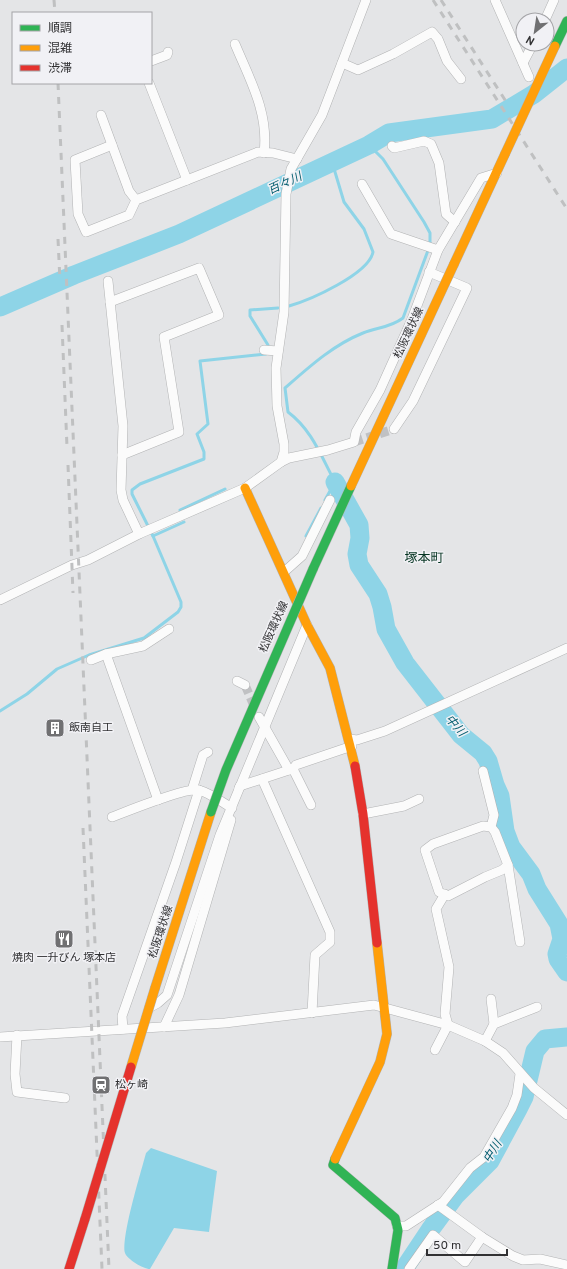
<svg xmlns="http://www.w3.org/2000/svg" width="567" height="1269" viewBox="0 0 567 1269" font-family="Overpass,'Noto Sans JP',sans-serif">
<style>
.water{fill:#8ed4e7}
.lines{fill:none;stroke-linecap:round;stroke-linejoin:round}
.stream{stroke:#8ed4e7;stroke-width:3}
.river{stroke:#8ed4e7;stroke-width:19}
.street-tunnel{stroke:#c0c1c3;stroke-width:9;stroke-dasharray:9 4.5;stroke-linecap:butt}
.street-casing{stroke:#b2b3b4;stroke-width:10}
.fast-casing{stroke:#b2b3b4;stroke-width:10}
.slow-casing{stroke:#b2b3b4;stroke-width:10}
.jam-casing{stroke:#b2b3b4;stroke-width:10}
.street{stroke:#fbfbfb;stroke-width:9}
.fast{stroke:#30b455;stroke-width:9}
.slow{stroke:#ff9f0a;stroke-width:9}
.jam{stroke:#e5322d;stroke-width:9}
.rail{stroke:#bfc0c1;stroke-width:3;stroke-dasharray:7 7;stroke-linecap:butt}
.fast-bridge-casing{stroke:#b2b3b4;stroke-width:10;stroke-linecap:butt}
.slow-bridge-casing{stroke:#b2b3b4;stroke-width:10;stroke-linecap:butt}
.jam-bridge-casing{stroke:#b2b3b4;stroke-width:10;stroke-linecap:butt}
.fast-bridge{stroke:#30b455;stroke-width:9}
.slow-bridge{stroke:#ff9f0a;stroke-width:9}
.jam-bridge{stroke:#e5322d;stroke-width:9}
.labels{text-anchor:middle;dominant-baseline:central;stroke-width:3;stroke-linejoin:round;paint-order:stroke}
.street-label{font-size:11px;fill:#313133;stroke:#f1f1f5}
.poi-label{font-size:11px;fill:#313133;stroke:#f1f1f5;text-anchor:start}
.water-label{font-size:12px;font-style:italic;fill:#015c6e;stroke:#f1f1f5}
.quarter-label{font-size:13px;fill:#053421;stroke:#f1f1f5}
</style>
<rect width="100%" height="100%" fill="#e4e5e7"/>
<!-- water -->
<path class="water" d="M151 1148 217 1171 209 1232 174 1228 150 1269C143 1269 127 1259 125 1253 121 1237 141 1172 146 1153Z"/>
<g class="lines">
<!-- stream -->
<g class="stream">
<path d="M289 306C310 300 369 274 373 252L364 229 344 202 332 162"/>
<polyline points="267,349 268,345 250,316 250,310 278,308"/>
<path d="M325 500 335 482C321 456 312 430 288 412L285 388C309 367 333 345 363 333 377 327 390 328 403 318L430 245V233L424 222 383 159 369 145"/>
<polyline points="180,510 225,489"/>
<polyline points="153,536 132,494 132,490 140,484 204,459 204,452 197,434 208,424 200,361 266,354"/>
<polyline points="306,536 321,508"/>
<polyline points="0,711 27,694 57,669 89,655 144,638 178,612 181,607 181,602 153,536 184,522"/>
</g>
<!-- river -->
<g class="river">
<polyline points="0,307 74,275 179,234 369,145 389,133 492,119 534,94 567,68"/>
<polyline points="335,482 359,525 360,538 357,554 359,565 378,594 382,607 386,629 405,663 461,735 483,753 488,761 495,785 500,796 505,831 511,847 531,874 537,889 559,924 562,939 557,954 558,959 567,972"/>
<polyline points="404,1269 430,1230 455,1196 490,1161 518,1109 524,1097 535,1051 545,1039 567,1037"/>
</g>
<!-- street-tunnel -->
<g class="street-tunnel">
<polyline points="354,442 394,429"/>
<polyline points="245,685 255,708"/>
</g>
<defs>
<g id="street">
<polyline points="495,0 529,77"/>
<polyline points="545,20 554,0"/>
<path d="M235 44C250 80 269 113 264 153"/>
<polyline points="151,61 167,55 168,52"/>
<polyline points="342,63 358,70 393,54 432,32 438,39 447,61 461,79"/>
<polyline points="523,63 533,44"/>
<polyline points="101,115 129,191 136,200"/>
<polyline points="112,145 75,160 78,214 86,232 129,215 136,200 187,180 149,83"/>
<polyline points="392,146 394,148 424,141 431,144 439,163 446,214 455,222"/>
<polyline points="187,180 258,152 273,153 297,159"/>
<polyline points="362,184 391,234 438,250"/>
<polyline points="108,281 123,426 121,490 123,500 139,534"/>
<polyline points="110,302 199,268 219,315 164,337 179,432 122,455"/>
<polyline points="264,350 278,351"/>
<polyline points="394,429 413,401 467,288 429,272"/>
<polyline points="281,462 289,458 328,450 354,442 356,432 380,390 412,319 438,250 481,178 497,173"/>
<polyline points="284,572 302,556 330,500"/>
<polyline points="0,600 72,565 88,560 139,534 245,488 281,462 284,452 284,444 277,406 276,368 284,312 286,194 291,169 322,115 366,0"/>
<polyline points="91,660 106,654"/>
<polyline points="237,681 245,685"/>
<polyline points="350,739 357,740 385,731 567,648"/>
<polyline points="293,769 311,805"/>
<polyline points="289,770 293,769 296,765 352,746"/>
<polyline points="483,771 494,815 491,827 483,826 433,844 425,850 439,892 448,896 485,877 502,870 508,865 495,832 491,827"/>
<polyline points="262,779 330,932 330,942 315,955 312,1013"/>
<polyline points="239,788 240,786 289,770 259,717"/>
<polyline points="192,790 203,755 208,752"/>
<polyline points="158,800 106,654 143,646 169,629"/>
<polyline points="363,814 404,806 419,799"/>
<path d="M112 817C125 812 187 787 198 790 207 791 223 803 232 808"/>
<polyline points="508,865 520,942"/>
<polyline points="491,999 494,1024"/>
<polyline points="149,1008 158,1003 167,995 220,835 307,625"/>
<polyline points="164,1027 179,995 231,820"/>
<polyline points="123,1029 122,1016 176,862 199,790"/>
<polyline points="17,1035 15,1074 17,1092 65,1098"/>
<polyline points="0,1037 225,1023 374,1005 448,1025 485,1041 503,1053 534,1088 567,1115"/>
<polyline points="485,1041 494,1024 537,1007"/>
<polyline points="435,1050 448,1025 445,1014 449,967 436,909 445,894"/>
<polyline points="438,1205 482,1237 513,1256 523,1260 540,1259 567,1265"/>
<polyline points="397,1226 406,1226 443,1202 470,1168 484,1157 512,1108 517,1095 520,1074"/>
<polyline points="409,1269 433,1235 465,1262 482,1237"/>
</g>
<g id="fast">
<polyline points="555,46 567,21"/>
<polyline points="313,569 351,486"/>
<polyline points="335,1159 333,1165 395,1218 398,1230 392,1269"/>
</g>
<g id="slow">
<polyline points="454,264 505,154"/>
<polyline points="245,488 307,625 330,668 355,766"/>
<polyline points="155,988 211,812"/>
<polyline points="335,1159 380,1062 387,1034 377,943"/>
</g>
<g id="jam">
<polyline points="355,766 363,814 377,943"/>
<polyline points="69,1269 85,1219"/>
</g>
</defs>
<!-- street casing -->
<use href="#street" class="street-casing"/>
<!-- fast casing -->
<use href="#fast" class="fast-casing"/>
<!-- slow casing -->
<use href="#slow" class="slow-casing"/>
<!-- jam casing -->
<use href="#jam" class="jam-casing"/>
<!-- street -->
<use href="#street" class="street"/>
<!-- fast -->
<use href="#fast" class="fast"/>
<!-- slow -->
<use href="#slow" class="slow"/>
<!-- jam -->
<use href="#jam" class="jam"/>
<!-- rail -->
<g class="rail">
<polyline points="54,0 55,13"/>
<polyline points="433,0 567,209"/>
<polyline points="441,0 507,103"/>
<polyline points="58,83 109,1269"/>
<polyline points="58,239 60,281"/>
<polyline points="62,325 67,447"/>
<polyline points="68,465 73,593"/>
<polyline points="83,828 102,1269"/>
</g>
<defs>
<polyline id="fast-bridge" points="211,812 226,770 313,569"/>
<g id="slow-bridge">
<polyline points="505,154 555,46"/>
<polyline points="351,486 454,264"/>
<polyline points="131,1067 155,988"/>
</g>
<polyline id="jam-bridge" points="85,1219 131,1067"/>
</defs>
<!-- fast-bridge casing -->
<use href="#fast-bridge" class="fast-bridge-casing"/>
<!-- slow-bridge casing -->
<use href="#slow-bridge" class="slow-bridge-casing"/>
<!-- jam-bridge casing -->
<use href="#jam-bridge" class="jam-bridge-casing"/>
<!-- fast-bridge -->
<use href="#fast-bridge" class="fast-bridge"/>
<!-- slow-bridge -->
<use href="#slow-bridge" class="slow-bridge"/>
<!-- jam-bridge -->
<use href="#jam-bridge" class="jam-bridge"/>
</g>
<!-- icons -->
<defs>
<symbol id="building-square" viewBox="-11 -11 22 22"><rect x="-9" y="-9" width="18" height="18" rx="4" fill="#707072" stroke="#f1f1f5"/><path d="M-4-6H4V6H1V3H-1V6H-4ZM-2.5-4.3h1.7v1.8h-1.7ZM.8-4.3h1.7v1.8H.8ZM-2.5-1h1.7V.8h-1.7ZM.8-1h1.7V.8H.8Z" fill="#fff"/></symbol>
<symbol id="restaurant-square" viewBox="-11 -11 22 22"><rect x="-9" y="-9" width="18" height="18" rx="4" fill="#707072" stroke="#f1f1f5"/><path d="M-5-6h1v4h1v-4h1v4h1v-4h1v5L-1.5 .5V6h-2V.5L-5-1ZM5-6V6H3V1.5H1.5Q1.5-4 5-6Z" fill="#fff"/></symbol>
<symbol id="station-square" viewBox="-11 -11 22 22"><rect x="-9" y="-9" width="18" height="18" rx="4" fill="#707072" stroke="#f1f1f5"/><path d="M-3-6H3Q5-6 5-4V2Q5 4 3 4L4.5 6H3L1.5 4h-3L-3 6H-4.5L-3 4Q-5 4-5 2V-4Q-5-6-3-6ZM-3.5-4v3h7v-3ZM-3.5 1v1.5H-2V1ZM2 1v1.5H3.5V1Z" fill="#fff"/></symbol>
</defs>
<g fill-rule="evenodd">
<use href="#building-square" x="44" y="717" width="22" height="22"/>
<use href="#restaurant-square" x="53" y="928" width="22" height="22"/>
<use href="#station-square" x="90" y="1074" width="22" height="22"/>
</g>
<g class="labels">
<!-- street labels -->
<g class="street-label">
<text transform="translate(409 333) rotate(-65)">松阪環状線</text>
<text transform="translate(274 627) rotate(-66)">松阪環状線</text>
<text transform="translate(161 932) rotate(-72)">松阪環状線</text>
</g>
<!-- poi labels -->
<g class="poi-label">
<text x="69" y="728">飯南自工</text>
<text x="64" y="958" text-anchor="middle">焼肉 一升びん 塚本店</text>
<text x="115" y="1085">松ヶ崎</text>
</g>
<!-- water labels -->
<g class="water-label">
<text transform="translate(285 184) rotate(-25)">百々川</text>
<text transform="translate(455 726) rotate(49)">中川</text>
<text transform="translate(493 1152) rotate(-58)">中川</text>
</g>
<!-- quarter labels -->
<g class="quarter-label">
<text x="424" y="559">塚本町</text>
</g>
</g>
<!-- legend -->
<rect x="12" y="12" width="140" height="72" fill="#f1f1f5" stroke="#a4a4a7"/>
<rect x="20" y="25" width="20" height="6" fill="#30b455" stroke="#a4a4a7"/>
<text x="48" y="32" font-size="12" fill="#313133">順調</text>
<rect x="20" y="45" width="20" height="6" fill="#ff9f0a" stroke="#a4a4a7"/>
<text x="48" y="52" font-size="12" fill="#313133">混雑</text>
<rect x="20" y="65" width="20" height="6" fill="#e5322d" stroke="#a4a4a7"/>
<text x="48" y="72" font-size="12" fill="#313133">渋滞</text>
<!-- north arrow -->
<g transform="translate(535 32) rotate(210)"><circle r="19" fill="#f1f1f5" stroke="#a4a4a7"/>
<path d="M0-3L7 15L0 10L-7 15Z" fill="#707072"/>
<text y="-6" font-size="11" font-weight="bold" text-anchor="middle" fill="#313133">N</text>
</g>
<!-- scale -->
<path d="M427 1249v6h80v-6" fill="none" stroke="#313133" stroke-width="2"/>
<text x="433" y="1249" font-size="12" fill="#313133" stroke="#f1f1f5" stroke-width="3" paint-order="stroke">50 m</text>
</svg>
